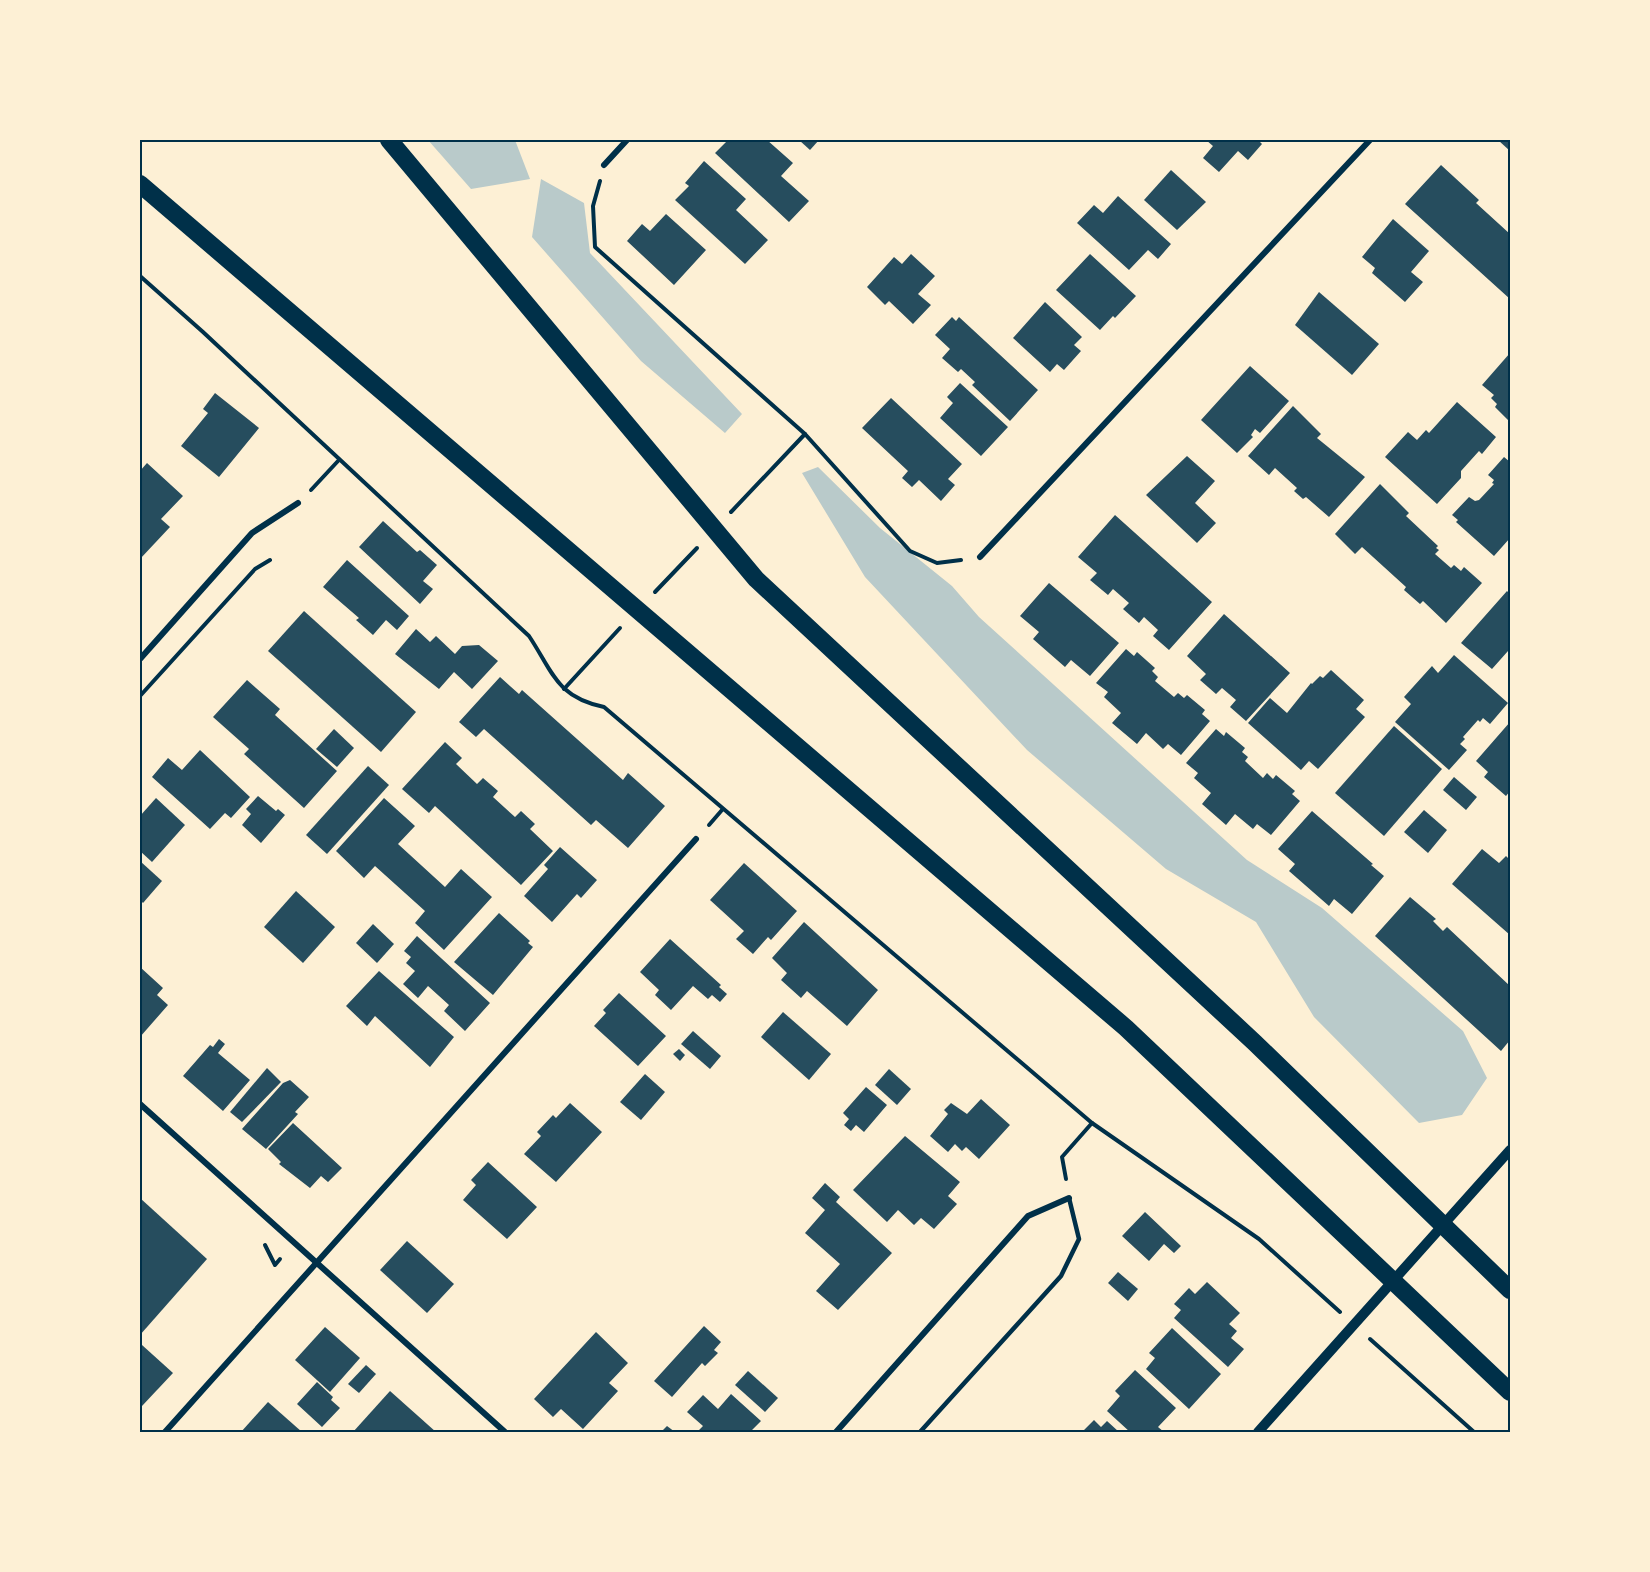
<svg xmlns="http://www.w3.org/2000/svg" width="1650" height="1572" viewBox="0 0 1650 1572" font-family="Roboto,sans-serif">
<style>
.green{fill:#b9caca}
.building{fill:#264d5e}
.lines{fill:none;stroke-linecap:round;stroke-linejoin:round}
.path{stroke:#003049;stroke-width:4}
.service{stroke:#003049;stroke-width:4.5}
.minor{stroke:#003049;stroke-width:6}
.tertiary{stroke:#003049;stroke-width:10}
.motorway{stroke:#003049;stroke-width:18}
.neatline{fill:none;stroke:#003049;stroke-width:2}
</style>
<rect width="100%" height="100%" fill="#fdf0d5"/>
<!-- green -->
<g class="green">
<polygon points="428,140 515,140 530,179 471,189"/>
<polygon points="541,179 584,203 590,253 742,414 725,433 641,361 532,237"/>
<polygon points="818,467 880,528 952,586 979,617 1247,860 1322,908 1463,1031 1487,1078 1462,1115 1419,1123 1314,1017 1256,922 1166,869 1027,750 865,577 802,473"/>
</g>
<!-- building -->
<g class="building">
<polygon points="728,140 735,142 738,140 767,140 793,163 781,176 809,201 789,222 715,153"/>
<polygon points="799,140 819,140 810,150"/>
<polygon points="1206,140 1258,140 1262,144 1248,160 1238,151 1219,172 1203,158 1213,146"/>
<polygon points="1498,140 1510,140 1510,151"/>
<polygon points="704,161 746,199 736,210 768,240 745,264 675,200 689,186 685,183"/>
<polygon points="1441,165 1479,200 1476,203 1510,234 1510,299 1405,204"/>
<polygon points="1171,170 1206,202 1177,230 1144,200"/>
<polygon points="1118,196 1171,244 1158,259 1148,250 1129,270 1077,223 1094,205 1103,213"/>
<polygon points="666,214 706,250 674,285 627,241 642,224 650,231"/>
<polygon points="1393,219 1429,251 1411,272 1423,282 1405,302 1372,273 1375,268 1362,257"/>
<polygon points="911,254 935,276 918,294 931,305 913,324 889,301 885,305 867,287 894,257 902,264"/>
<polygon points="1090,254 1136,296 1115,318 1113,316 1100,330 1056,290"/>
<polygon points="1319,292 1379,344 1352,375 1295,325"/>
<polygon points="1045,302 1082,337 1074,345 1081,351 1064,370 1057,364 1050,372 1013,338"/>
<polygon points="952,317 956,321 959,317 1038,390 1010,421 972,385 975,382 961,369 958,372 942,358 950,349 935,335"/>
<polygon points="1510,353 1510,422 1495,407 1497,404 1491,398 1494,395 1482,385"/>
<polygon points="1250,366 1289,401 1260,433 1255,429 1251,435 1253,437 1237,453 1201,420"/>
<polygon points="960,383 1008,427 981,456 940,418 953,403 947,397"/>
<polygon points="215,393 259,428 219,477 181,446 208,413 203,409"/>
<polygon points="891,398 962,464 948,479 955,485 941,501 919,480 912,487 902,478 908,471 862,428"/>
<polygon points="1457,402 1496,437 1482,454 1479,451 1461,471 1461,478 1437,504 1385,457 1408,432 1417,440 1426,430 1429,433"/>
<polygon points="1293,406 1321,434 1317,438 1365,477 1329,517 1306,497 1303,499 1294,491 1297,488 1275,468 1269,475 1248,456"/>
<polygon points="1187,456 1215,481 1195,503 1216,523 1197,543 1146,495"/>
<polygon points="1504,457 1510,462 1510,538 1494,556 1456,522 1458,520 1452,515 1469,497 1475,501 1479,500 1494,484 1492,483 1494,480 1488,475"/>
<polygon points="147,463 183,496 161,519 170,527 140,559 140,471"/>
<polygon points="1380,484 1409,513 1406,516 1438,546 1436,548 1439,550 1435,554 1451,568 1454,565 1461,571 1464,567 1482,583 1446,623 1423,601 1420,604 1404,590 1406,587 1362,547 1355,554 1335,534"/>
<polygon points="1115,515 1212,602 1169,650 1153,636 1158,630 1144,617 1139,623 1123,609 1129,603 1113,589 1108,595 1090,580 1097,573 1078,557"/>
<polygon points="383,521 417,552 420,550 437,565 423,581 433,589 420,604 359,547"/>
<polygon points="347,560 409,616 397,630 386,620 373,635 356,620 359,618 323,587"/>
<polygon points="1049,583 1119,643 1090,676 1071,660 1065,667 1033,639 1039,632 1020,616"/>
<polygon points="1507,591 1510,594 1510,653 1508,651 1492,669 1461,643"/>
<polygon points="304,611 416,712 381,752 268,651"/>
<polygon points="1224,614 1290,673 1246,721 1230,707 1236,700 1222,688 1216,694 1200,680 1206,674 1187,656"/>
<polygon points="416,629 430,642 436,636 455,654 462,646 479,645 498,661 472,689 454,672 439,689 395,654"/>
<polygon points="1126,649 1134,656 1137,652 1155,668 1152,671 1158,677 1155,681 1174,697 1178,693 1184,698 1187,695 1205,710 1202,714 1210,721 1181,755 1168,744 1163,749 1146,733 1137,744 1112,723 1121,713 1104,697 1108,692 1096,683"/>
<polygon points="1454,655 1508,703 1490,724 1483,718 1480,722 1478,720 1463,737 1465,739 1460,744 1467,750 1449,770 1395,722 1411,704 1404,697 1432,666 1438,673"/>
<polygon points="1331,670 1364,700 1356,709 1365,717 1318,769 1309,761 1301,770 1248,723 1270,698 1287,713 1311,683 1312,684 1320,676 1323,678"/>
<polygon points="500,677 519,694 522,690 623,780 628,773 665,806 628,848 596,820 591,825 484,729 476,737 459,722"/>
<polygon points="247,680 280,709 275,715 337,771 304,808 244,754 249,749 213,717"/>
<polygon points="1510,722 1510,791 1506,796 1484,777 1488,772 1476,761"/>
<polygon points="1394,726 1442,769 1384,836 1335,793"/>
<polygon points="334,729 354,748 337,767 316,749"/>
<polygon points="1216,729 1224,736 1226,732 1245,748 1242,752 1248,757 1245,761 1263,778 1267,773 1273,779 1276,775 1295,791 1292,794 1300,801 1271,835 1257,824 1253,829 1235,814 1226,825 1202,804 1211,793 1194,778 1198,773 1186,763"/>
<polygon points="445,742 462,758 456,764 477,784 483,778 498,791 493,797 515,817 521,811 535,824 530,829 553,851 521,885 435,806 429,813 402,789"/>
<polygon points="200,750 250,797 231,818 225,813 210,829 152,777 168,758 182,770"/>
<polygon points="368,766 389,785 327,854 306,835"/>
<polygon points="1454,777 1477,797 1466,810 1443,790"/>
<polygon points="258,796 276,811 278,809 285,815 261,843 242,825 251,814 246,809"/>
<polygon points="156,798 185,825 152,862 140,851 140,816"/>
<polygon points="384,798 415,826 398,844 445,887 461,869 492,897 444,950 415,923 425,911 375,866 364,878 336,851"/>
<polygon points="1424,810 1447,830 1428,853 1404,832"/>
<polygon points="1312,811 1373,864 1371,865 1384,876 1352,914 1334,899 1329,906 1289,871 1295,864 1278,849"/>
<polygon points="560,847 597,880 581,898 577,894 552,922 524,896 548,869 544,865"/>
<polygon points="1482,849 1499,863 1506,856 1510,860 1510,935 1452,884"/>
<polygon points="140,861 162,881 143,903 140,900"/>
<polygon points="744,863 797,911 771,940 768,937 753,954 736,939 744,931 710,900"/>
<polygon points="296,891 335,927 303,963 264,927"/>
<polygon points="1410,897 1436,919 1433,921 1443,931 1447,927 1510,986 1510,1040 1501,1051 1375,936"/>
<polygon points="499,913 530,941 528,943 533,947 493,995 454,962"/>
<polygon points="804,922 878,990 847,1026 807,991 801,998 781,980 787,973 772,958"/>
<polygon points="373,924 394,944 377,963 356,943"/>
<polygon points="417,936 490,1003 465,1031 444,1011 449,1005 428,986 418,998 403,984 415,971 406,963 411,957 404,951"/>
<polygon points="670,939 721,985 719,987 727,994 720,1002 712,995 708,999 693,986 671,1010 655,995 659,990 640,972"/>
<polygon points="140,967 163,988 157,995 168,1005 140,1037"/>
<polygon points="379,971 454,1037 430,1067 375,1016 367,1026 346,1006"/>
<polygon points="619,993 666,1036 638,1066 594,1026 606,1013 603,1010"/>
<polygon points="783,1012 831,1054 809,1080 761,1037"/>
<polygon points="693,1031 721,1056 710,1069 681,1044"/>
<polygon points="219,1039 225,1044 218,1053 250,1080 223,1111 183,1076 210,1045 213,1047"/>
<polygon points="679,1049 685,1055 680,1061 673,1054"/>
<polygon points="267,1068 281,1082 242,1122 230,1112"/>
<polygon points="889,1069 911,1089 897,1105 875,1085"/>
<polygon points="645,1074 665,1092 641,1120 620,1102"/>
<polygon points="290,1080 309,1097 295,1112 298,1114 266,1149 242,1129 283,1083"/>
<polygon points="866,1087 887,1105 864,1132 856,1125 851,1131 844,1125 849,1119 843,1113"/>
<polygon points="981,1099 1010,1125 979,1159 966,1147 962,1151 955,1144 948,1152 930,1136 948,1114 944,1110 951,1103 967,1114"/>
<polygon points="570,1103 602,1132 556,1182 524,1154 541,1136 537,1132 553,1115 556,1118"/>
<polygon points="293,1123 342,1168 328,1182 321,1176 310,1188 279,1164 281,1162 268,1149"/>
<polygon points="905,1136 960,1182 948,1196 957,1204 934,1229 921,1218 914,1225 898,1210 887,1222 853,1190"/>
<polygon points="488,1162 537,1207 507,1239 463,1200 476,1185 471,1180"/>
<polygon points="825,1183 840,1197 836,1202 892,1253 838,1310 816,1291 840,1264 805,1233 825,1210 812,1198"/>
<polygon points="140,1198 207,1259 140,1335"/>
<polygon points="1145,1212 1181,1246 1174,1253 1164,1244 1149,1261 1122,1236"/>
<polygon points="407,1241 454,1284 427,1313 380,1270"/>
<polygon points="1118,1272 1138,1289 1128,1301 1108,1283"/>
<polygon points="1207,1282 1240,1313 1229,1324 1237,1331 1231,1338 1244,1349 1228,1367 1174,1318 1181,1310 1174,1304 1189,1288 1195,1294"/>
<polygon points="704,1326 721,1342 714,1350 718,1353 705,1366 702,1363 672,1397 654,1381"/>
<polygon points="325,1327 360,1358 330,1392 295,1360"/>
<polygon points="1172,1328 1221,1374 1189,1409 1146,1369 1155,1358 1149,1353"/>
<polygon points="596,1332 628,1363 609,1383 618,1391 583,1429 561,1409 553,1417 534,1399"/>
<polygon points="142,1345 173,1373 142,1406 140,1404 140,1348"/>
<polygon points="366,1365 376,1374 359,1393 348,1384"/>
<polygon points="1135,1370 1176,1408 1158,1427 1164,1432 1130,1432 1107,1411 1120,1396 1115,1391"/>
<polygon points="748,1371 778,1398 765,1412 735,1385"/>
<polygon points="317,1382 333,1397 331,1400 340,1408 322,1427 297,1404"/>
<polygon points="390,1391 436,1432 353,1432"/>
<polygon points="731,1394 761,1421 750,1432 697,1432 703,1426 687,1412 703,1395 718,1409"/>
<polygon points="268,1402 302,1432 241,1432"/>
<polygon points="1094,1420 1101,1427 1107,1421 1119,1432 1082,1432"/>
<polygon points="667,1426 675,1432 661,1432"/>
</g>
<g class="lines">
<!-- path -->
<g class="path">
<polyline points="600,181 593,206 595,247 805,434 910,551 937,563 961,560"/>
<path d="M140 276 203 332 529 636C553 672 556 697 604 707L1092 1123 1259 1239 1340 1312"/>
<polyline points="311,490 338,461"/>
<polyline points="731,512 805,434"/>
<polyline points="655,592 697,548"/>
<polyline points="564,689 620,628"/>
<polyline points="140,696 255,569 270,560"/>
<polyline points="709,825 722,810"/>
<polyline points="1066,1179 1062,1157 1092,1123"/>
<polyline points="265,1245 275,1265 280,1259"/>
<polyline points="1370,1339 1474,1432"/>
</g>
<!-- service -->
<polyline class="service" points="920,1432 1061,1276 1079,1239 1069,1198"/>
<!-- minor -->
<g class="minor">
<polyline points="604,165 627,140"/>
<polyline points="980,557 1370,140"/>
<polyline points="140,659 252,533 298,503"/>
<polyline points="140,1104 505,1432"/>
<polyline points="165,1432 696,839"/>
<polyline points="836,1432 1028,1216 1069,1198"/>
</g>
<!-- tertiary -->
<polyline class="tertiary" points="1258,1432 1510,1150"/>
<!-- motorway -->
<g class="motorway">
<polyline points="389,140 756,579 1255,1043 1510,1290"/>
<polyline points="140,184 1126,1028 1510,1392"/>
</g>
</g>
<!-- border -->
<rect width="1650" height="1572" fill="none" stroke="#fdf0d5" stroke-width="282"/>
<rect x="141" y="141" width="1368" height="1290" class="neatline"/>
</svg>
